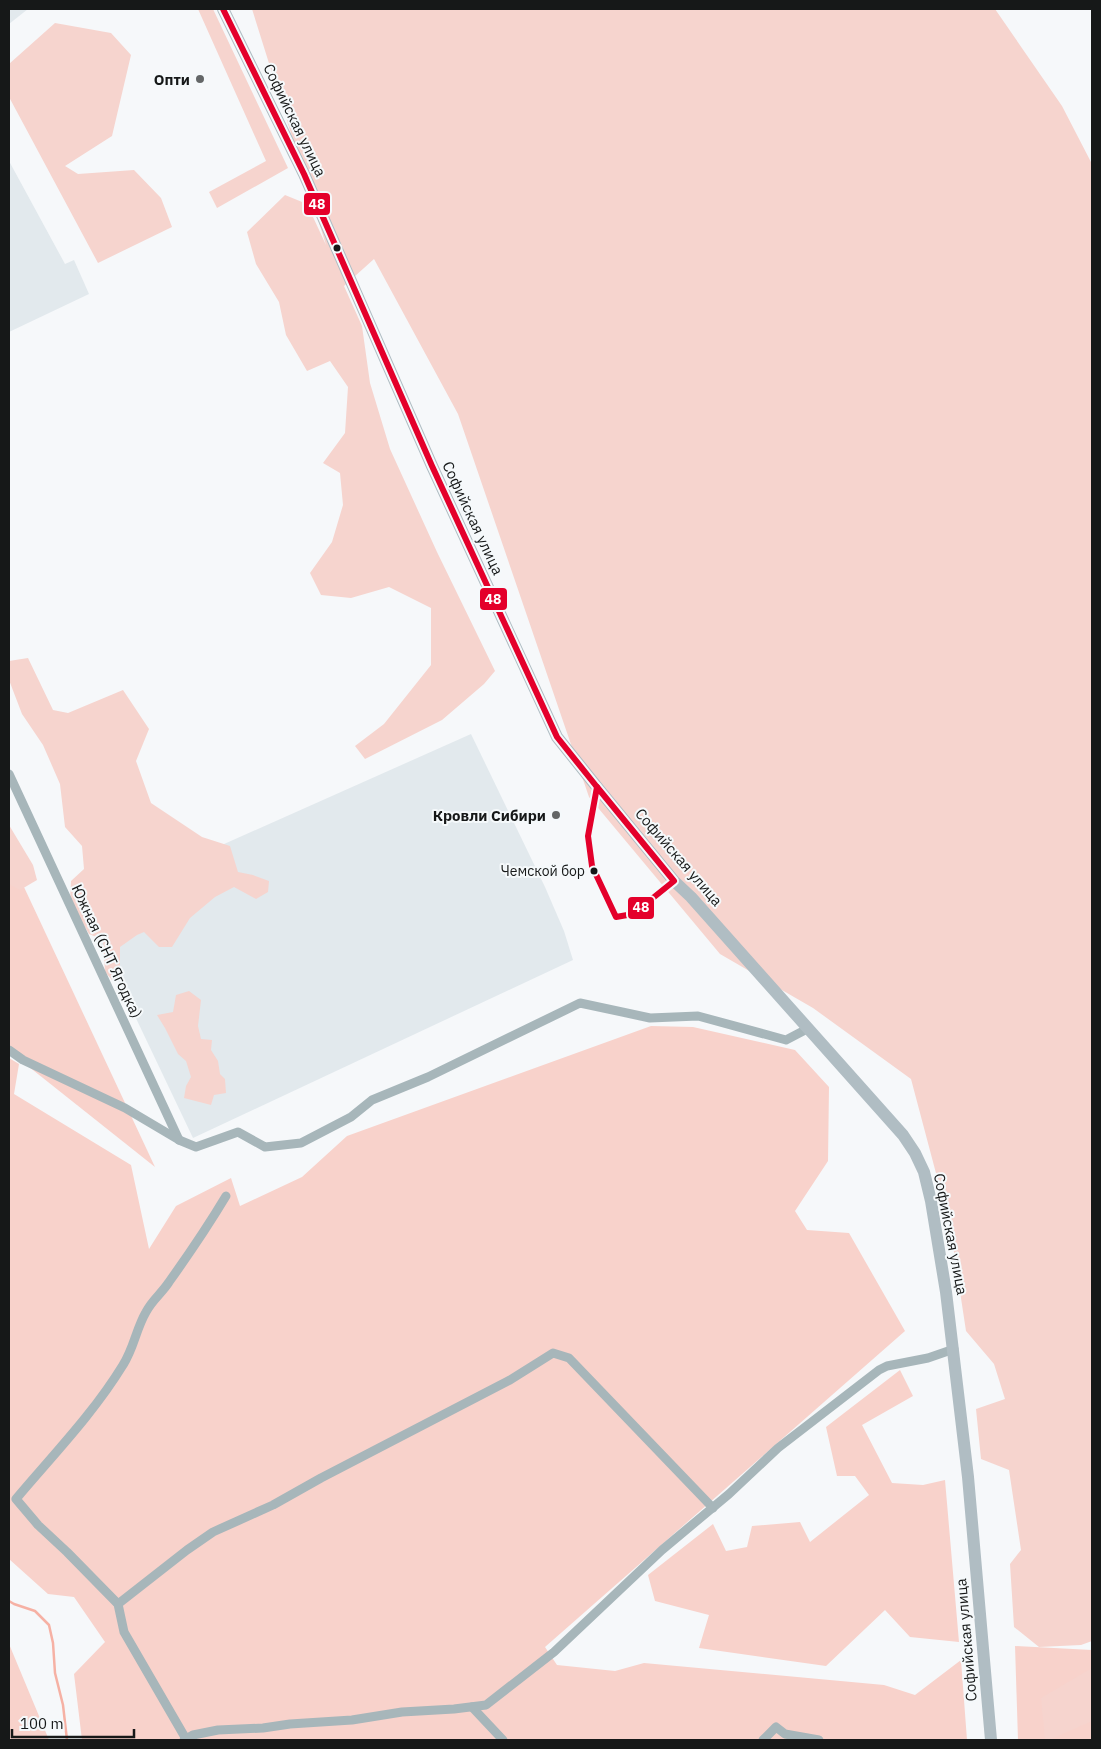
<svg xmlns="http://www.w3.org/2000/svg" width="1101" height="1749" viewBox="0 0 1101 1749" font-family="'IBM Plex Sans',sans-serif">
<style>
.built{fill:#e2e9ed}
.green{fill:#f8d2cb}
.forest{fill:#f6d4ce}
.lines{fill:none;stroke-linecap:round;stroke-linejoin:round}
.stream{stroke:#f6b1a4;stroke-width:2.5}
.minor{stroke:#a7b6ba;stroke-width:9}
.secondary{stroke:#b0bdc3;stroke-width:12}
.bus-1-casing{stroke:#f5f9fb;stroke-width:10}
.bus-1{stroke:#e4002b;stroke-width:6}
.poi-dot{fill:#646667;stroke:#f5f9fb;stroke-width:2}
.bus-dot{fill:#161818;stroke:#f5f9fb;stroke-width:2}
.labels{text-anchor:middle;dominant-baseline:central;stroke-width:4;stroke-linejoin:round;paint-order:stroke}
.bus-label{font-size:14px;fill:#161818;stroke:#f5f9fb;text-anchor:end}
.poi-label{font-size:15px;font-weight:bold;fill:#161818;stroke:#f5f9fb;text-anchor:end}
.street-label{font-size:15px;fill:#161818;stroke:#f5f9fb}
.line-badge{stroke:#f5f9fb;stroke-width:2}
.badge-label{font-size:14px;text-anchor:middle;font-weight:bold;fill:#fff}
</style>
<rect width="100%" height="100%" fill="#f6f8fa"/>
<!-- built -->
<g class="built">
<polygon points="9,9 28,9 9,24"/>
<polygon points="9,161 65,264 74,260 89,294 9,332"/>
<polygon points="471,734 545,887 564,931 573,960 193,1138 83,907"/>
</g>
<!-- green -->
<g class="green">
<polygon points="9,855 155,1167 9,1051"/>
<polygon points="651,1026 693,1027 795,1050 829,1087 828,1161 795,1211 807,1230 849,1233 905,1331 545,1647 557,1665 615,1671 644,1663 884,1685 915,1695 961,1660 967,1740 82,1740 74,1674 105,1642 74,1597 48,1594 9,1559 9,1058 19,1064 14,1094 131,1165 149,1249 176,1206 231,1178 240,1206 302,1177 347,1136"/>
<polygon points="900,1370 913,1396 862,1425 892,1483 923,1485 945,1480 959,1642 910,1637 885,1610 826,1666 699,1648 709,1615 655,1601 648,1575 713,1524 726,1551 747,1547 752,1526 800,1522 810,1542 869,1495 855,1476 837,1476 826,1427"/>
<polygon points="9,1644 49,1740 9,1740"/>
<polygon points="1015,1646 1092,1650 1092,1740 1018,1740"/>
</g>
<!-- forest -->
<g class="forest">
<polygon points="198,9 213,9 288,168 217,208 209,192 266,161"/>
<polygon points="252,9 995,9 1062,106 1092,164 1092,1641 1081,1645 1039,1647 1014,1627 1010,1564 1021,1550 1009,1470 981,1459 976,1409 1005,1399 994,1364 966,1331 950,1226 911,1079 813,1008 720,954 589,797 458,414 374,259 344,286 362,326 370,383 390,449 437,552 495,671 484,684 442,720 365,759 355,746 384,724 431,665 431,608 389,587 351,598 321,595 310,573 332,542 343,505 340,473 323,463 345,433 348,387 330,361 307,371 286,335 279,302 256,264 247,232 285,195 307,204 326,245"/>
<polygon points="55,23 111,33 131,55 112,136 65,166 78,174 134,170 161,198 172,227 98,263 9,97 9,64"/>
<polygon points="28,658 53,710 68,713 123,690 149,729 136,761 151,803 202,837 230,846 238,872 253,875 269,881 268,892 256,899 234,887 215,897 190,918 172,947 159,947 144,932 137,935 120,947 120,973 112,980 105,972 103,940 89,934 70,902 71,881 84,869 82,846 65,827 60,784 43,745 22,714 9,680 9,661"/>
<polygon points="9,825 33,865 37,880 20,890 9,884"/>
<polygon points="189,991 201,1000 198,1026 201,1039 212,1040 211,1050 218,1061 220,1074 225,1079 226,1093 214,1095 211,1105 184,1098 186,1086 191,1077 186,1061 178,1054 165,1028 157,1015 173,1012 176,995"/>
<polygon points="1092,1668 1092,1721 1049,1740 1045,1740 1041,1698"/>
</g>
<g class="lines">
<!-- stream -->
<polyline class="stream" points="9,1601 14,1604 35,1611 49,1625 53,1643 55,1673 63,1705 67,1740"/>
<!-- minor -->
<g class="minor">
<polyline points="9,774 179,1140"/>
<polyline points="9,1050 23,1060 125,1108 179,1140 196,1147 238,1132 265,1147 301,1143 351,1117 372,1100 428,1077 580,1003 650,1018 698,1016 786,1040 807,1029"/>
<polyline points="118,1604 187,1550 213,1532 273,1505 321,1478 510,1380 553,1353 569,1358 713,1508"/>
<polyline points="472,1707 503,1740"/>
<path d="M186 1739 124 1632 118 1604 67 1552 38 1525 16 1499C53 1455 93 1414 123 1365 134 1348 136 1329 146 1312 152 1300 162 1293 169 1282 189 1254 208 1226 226 1196"/>
<polyline points="184,1740 193,1735 218,1730 263,1728 290,1724 352,1720 402,1712 454,1709 486,1705 554,1652 662,1550 729,1494 778,1448 879,1370 887,1366 928,1358 954,1349"/>
<polyline points="763,1740 776,1727 785,1734 819,1740"/>
</g>
<!-- secondary -->
<polyline class="secondary" points="223,9 304,174 432,466 557,737 597,787 674,881 691,897 903,1135 915,1153 924,1172 931,1201 946,1292 968,1477 991,1740"/>
<defs>
<g id="bus-1">
<polyline points="223,9 304,174 432,466 557,737 597,787"/>
<polygon points="597,787 674,881 633,914 616,917 592,866 588,836"/>
</g>
</defs>
<!-- bus-1 casing -->
<use href="#bus-1" class="bus-1-casing"/>
<!-- bus-1 -->
<use href="#bus-1" class="bus-1"/>
</g>
<!-- markers -->
<g class="poi-dot">
<circle cx="200" cy="79" r="5"/>
<circle cx="556" cy="815" r="5"/>
</g>
<g class="bus-dot">
<circle cx="337" cy="248" r="4.5"/>
<circle cx="594" cy="871" r="4.5"/>
</g>
<g class="labels">
<!-- bus labels -->
<g class="bus-label">
<text x="585" y="871">Чемской бор</text>
</g>
<!-- poi labels -->
<g class="poi-label">
<text x="190" y="79">Опти</text>
<text x="546" y="815">Кровли Сибири</text>
</g>
<!-- street labels -->
<g class="street-label">
<text transform="translate(295 120) rotate(64)">Софийская улица</text>
<text transform="translate(473 518) rotate(65)">Софийская улица</text>
<text transform="translate(679 857) rotate(49)">Софийская улица</text>
<text transform="translate(107 951) rotate(65)">Южная (СНТ Ягодка)</text>
<text transform="translate(951 1234) rotate(79)">Софийская улица</text>
<text transform="translate(966 1640) rotate(-95)">Софийская улица</text>
</g>
</g>
<g class="line-badge">
<rect x="303" y="192" width="28" height="24" rx="5" fill="#e4002b"/>
<rect x="479" y="587" width="29" height="24" rx="5" fill="#e4002b"/>
<rect x="627" y="896" width="28" height="24" rx="5" fill="#e4002b"/>
</g>
<g class="badge-label">
<text x="317" y="209">48</text>
<text x="493" y="604">48</text>
<text x="641" y="912">48</text>
</g>
<!-- border -->
<rect width="1101" height="1749" fill="none" stroke="#161818" stroke-width="20"/>
<!-- scale -->
<path d="M12 1729v8h122v-8" fill="none" stroke="#161818" stroke-width="2.5"/>
<text x="20" y="1729" font-size="15" fill="#161818" stroke="#f5f9fb" stroke-width="4" paint-order="stroke">100 m</text>
</svg>
